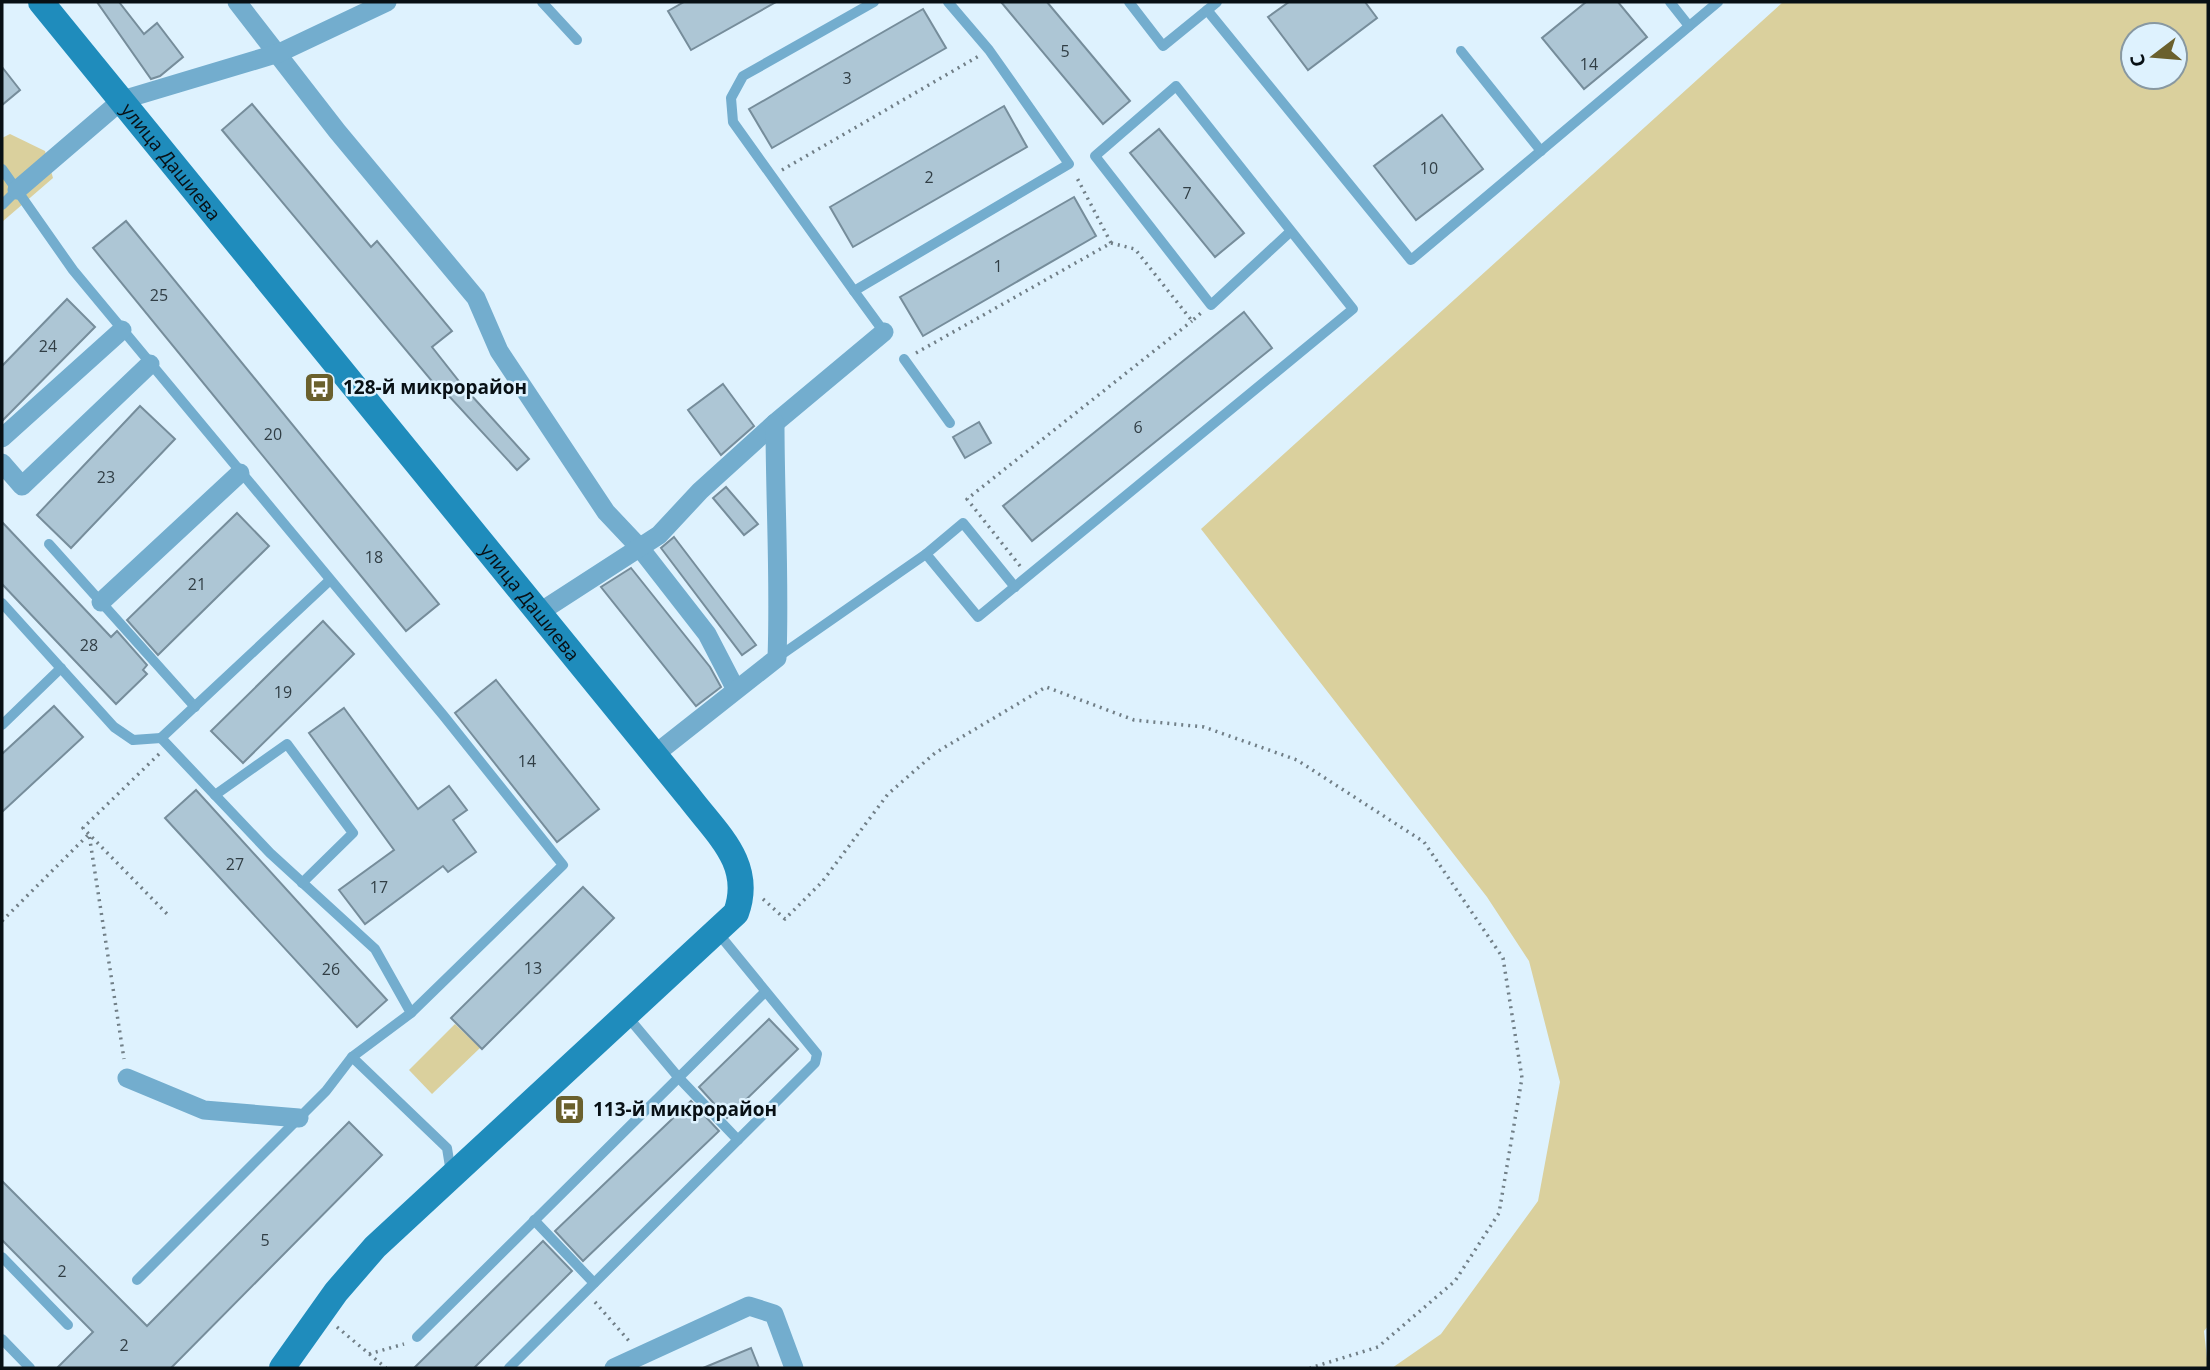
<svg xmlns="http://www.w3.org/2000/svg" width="2210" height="1370" viewBox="0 0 2210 1370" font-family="'Open Sans',sans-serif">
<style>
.green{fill:#dad09d;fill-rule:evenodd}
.building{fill:#adc6d5;stroke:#768d9b;stroke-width:2}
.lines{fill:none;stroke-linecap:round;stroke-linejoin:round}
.path{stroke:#717f87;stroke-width:3.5;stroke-dasharray:2 5;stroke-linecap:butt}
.lane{stroke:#73adce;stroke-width:10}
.street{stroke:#73adce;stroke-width:19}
.secondary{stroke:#1f8cbc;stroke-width:26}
.labels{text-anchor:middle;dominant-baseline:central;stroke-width:5;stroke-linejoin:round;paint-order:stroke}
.number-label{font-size:16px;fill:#313e45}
.street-label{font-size:19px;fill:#081015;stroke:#def2fe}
.poi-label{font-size:19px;font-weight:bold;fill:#081015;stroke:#def2fe;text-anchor:start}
</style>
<rect width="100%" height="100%" fill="#def2fe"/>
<!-- green -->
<g class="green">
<path d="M1783 2H2208V1326L2204 1331 2208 1368H1392L1441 1334 1538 1201 1560 1082 1529 961 1487 897 1201 529ZM2175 35V77H2133V35Z"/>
<polygon points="10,134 45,151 53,178 2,222 2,138"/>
<polygon points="455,1024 480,1048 432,1094 409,1070"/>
</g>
<!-- building -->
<g class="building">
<polygon points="97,2 119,2 144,34 157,23 183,57 160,76 151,79"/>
<polygon points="684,2 776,2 691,50 668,11"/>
<polygon points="1001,2 1047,2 1130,101 1103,124"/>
<polygon points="1289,2 1365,2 1377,18 1308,70 1268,17"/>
<polygon points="1586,2 1618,2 1647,37 1584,89 1542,38"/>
<polygon points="923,9 946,48 772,148 749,109"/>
<polygon points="2,67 20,90 2,105"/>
<polygon points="252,104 371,247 377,241 452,331 432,347 462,385 529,459 517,470 449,396 446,398 222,130"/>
<polygon points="1004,106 1027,147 853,247 830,207"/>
<polygon points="1442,115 1483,169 1416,220 1374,166"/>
<polygon points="1159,129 1244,233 1215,257 1130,153"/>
<polygon points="1074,197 1096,236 923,336 900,297"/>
<polygon points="126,221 439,604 406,631 93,248"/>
<polygon points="67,299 95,327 2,421 2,366"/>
<polygon points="1244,312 1272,348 1032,541 1003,506"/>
<polygon points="723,384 754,426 721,455 688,410"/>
<polygon points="140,406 175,439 71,548 37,515"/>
<polygon points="979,422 991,443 965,458 953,437"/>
<polygon points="726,487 758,524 744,535 713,498"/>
<polygon points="237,513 269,546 158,655 127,620"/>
<polygon points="2,522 111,637 117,631 147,665 143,670 147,674 116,704 2,584"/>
<polygon points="674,537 756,645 742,655 661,548"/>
<polygon points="631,568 710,667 721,687 696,706 601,587"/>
<polygon points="323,621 354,654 243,763 211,731"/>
<polygon points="496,680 599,809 557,842 455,713"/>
<polygon points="54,706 83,737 2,812 2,754"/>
<polygon points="344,708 418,809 449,786 467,810 453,820 476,852 448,872 443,866 365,924 339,890 394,850 309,733"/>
<polygon points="196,790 387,1000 357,1027 165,818"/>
<polygon points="583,887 614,918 482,1049 451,1018"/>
<polygon points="769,1019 798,1049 727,1118 699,1087"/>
<polygon points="691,1101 719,1131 583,1261 555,1231"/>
<polygon points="349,1122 382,1155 171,1368 57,1368 93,1332 2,1240 2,1181 147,1326"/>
<polygon points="543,1241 572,1271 474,1368 414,1368"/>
<polygon points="751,1348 759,1368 703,1368"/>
</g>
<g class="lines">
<!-- path -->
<g class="path">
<polyline points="782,170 979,56"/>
<polyline points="1111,243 1135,249 1192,321 1201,313"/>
<polyline points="916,353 1111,243 1076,176"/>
<polyline points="1020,566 967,499 1192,321"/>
<polyline points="159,754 83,828 169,916"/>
<polyline points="763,899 785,919 822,882 888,794 935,753 1046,687 1134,720 1204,727 1297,760 1424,842 1503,958 1522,1078 1499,1213 1455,1281 1378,1347 1310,1368"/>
<polyline points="2,921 89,834 124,1059"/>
<polyline points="595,1302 629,1341"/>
<polyline points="337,1327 386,1368"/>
<polyline points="369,1354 404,1344"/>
</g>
<!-- lane -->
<g class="lane">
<polyline points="542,2 577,40"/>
<polyline points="1129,2 1163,46 1217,2"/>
<polyline points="1670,2 1689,26"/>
<polyline points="1207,10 1411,260 1718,2"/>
<polyline points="1461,51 1541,151"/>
<polyline points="2,169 73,270 443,715 563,865 411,1013"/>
<polyline points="2,205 17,190"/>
<polyline points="854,291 733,122 731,98 743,76 874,2"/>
<polyline points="884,332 854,291 1069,164 989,50 948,2"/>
<polyline points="904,359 950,423"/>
<polyline points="49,544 195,707"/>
<polyline points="926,554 978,617 1353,309 1176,86 1095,156 1211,305 1290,232"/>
<polyline points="329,581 161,738 270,853 375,949 411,1013 352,1057"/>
<polyline points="2,603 114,727 133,740 161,738"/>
<polyline points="778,657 926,554 963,523 1015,587"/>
<polyline points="2,725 61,668"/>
<polyline points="215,795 287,744 353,833 302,883"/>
<polyline points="627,1016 679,1078 738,1140"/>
<polyline points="534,1220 594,1283"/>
<polyline points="2,1257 68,1325"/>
<polyline points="137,1280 326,1091 352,1057 447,1148 451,1173"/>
<polyline points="417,1337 765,992"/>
<polyline points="2,1339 30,1368"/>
<polyline points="509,1368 815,1063 817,1054 718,933"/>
</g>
<!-- street -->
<g class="street">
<polyline points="237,2 337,131 476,298 499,351 606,512 640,548 707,634 735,688"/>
<polyline points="17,190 122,100 279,53 387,2"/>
<polyline points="2,438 122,330"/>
<polyline points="2,463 22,486 150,364"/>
<polyline points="101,602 240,473"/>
<polyline points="540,612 659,535 700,491 775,423 884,332"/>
<path d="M654 755 777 658C780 579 775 501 775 423"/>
<polyline points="127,1078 204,1110 299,1118"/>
<polyline points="614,1368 749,1306 774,1314 794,1368"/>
</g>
<!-- secondary -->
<path class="secondary" id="s1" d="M41 2 689 797C717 834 754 864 736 913L375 1247 336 1292 282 1368"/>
</g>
<!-- icons -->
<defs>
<symbol id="bus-square" viewBox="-11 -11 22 22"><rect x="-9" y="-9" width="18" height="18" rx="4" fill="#6a602d" stroke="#def2fe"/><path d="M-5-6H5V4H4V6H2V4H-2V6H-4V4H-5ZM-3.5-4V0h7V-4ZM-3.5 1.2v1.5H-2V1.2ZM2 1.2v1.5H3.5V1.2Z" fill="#fff"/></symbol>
</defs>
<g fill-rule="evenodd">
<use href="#bus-square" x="302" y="370" width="35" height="35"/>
<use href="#bus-square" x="552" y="1092" width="35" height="35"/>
</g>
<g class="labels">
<!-- number labels -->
<g class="number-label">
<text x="1065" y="51">5</text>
<text x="1589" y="64">14</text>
<text x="847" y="78">3</text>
<text x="1429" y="168">10</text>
<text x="929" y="177">2</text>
<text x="1187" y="193">7</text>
<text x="998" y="266">1</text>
<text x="159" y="295">25</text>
<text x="48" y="346">24</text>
<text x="1138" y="427">6</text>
<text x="273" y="434">20</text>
<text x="106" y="477">23</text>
<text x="374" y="557">18</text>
<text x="197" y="584">21</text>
<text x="89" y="645">28</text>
<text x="283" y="692">19</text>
<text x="527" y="761">14</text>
<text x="235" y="864">27</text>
<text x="379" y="887">17</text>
<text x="533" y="968">13</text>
<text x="331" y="969">26</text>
<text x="265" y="1240">5</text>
<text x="62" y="1271">2</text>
<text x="124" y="1345">2</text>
</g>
<!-- street labels -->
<g class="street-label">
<text stroke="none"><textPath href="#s1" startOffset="206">улица Дашиева</textPath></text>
<text stroke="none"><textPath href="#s1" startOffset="774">улица Дашиева</textPath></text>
</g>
<!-- poi labels -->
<g class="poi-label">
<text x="343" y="387">128-й микрорайон</text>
<text x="593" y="1109">113-й микрорайон</text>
</g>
</g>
<!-- border -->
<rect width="2210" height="1370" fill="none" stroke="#081015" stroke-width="7"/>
<!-- north arrow -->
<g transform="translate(2154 56) rotate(254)"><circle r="33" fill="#def2fe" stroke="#8898a1" stroke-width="2"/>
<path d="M0-5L12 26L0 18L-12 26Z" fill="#6a602d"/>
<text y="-10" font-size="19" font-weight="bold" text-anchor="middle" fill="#081015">С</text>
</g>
</svg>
